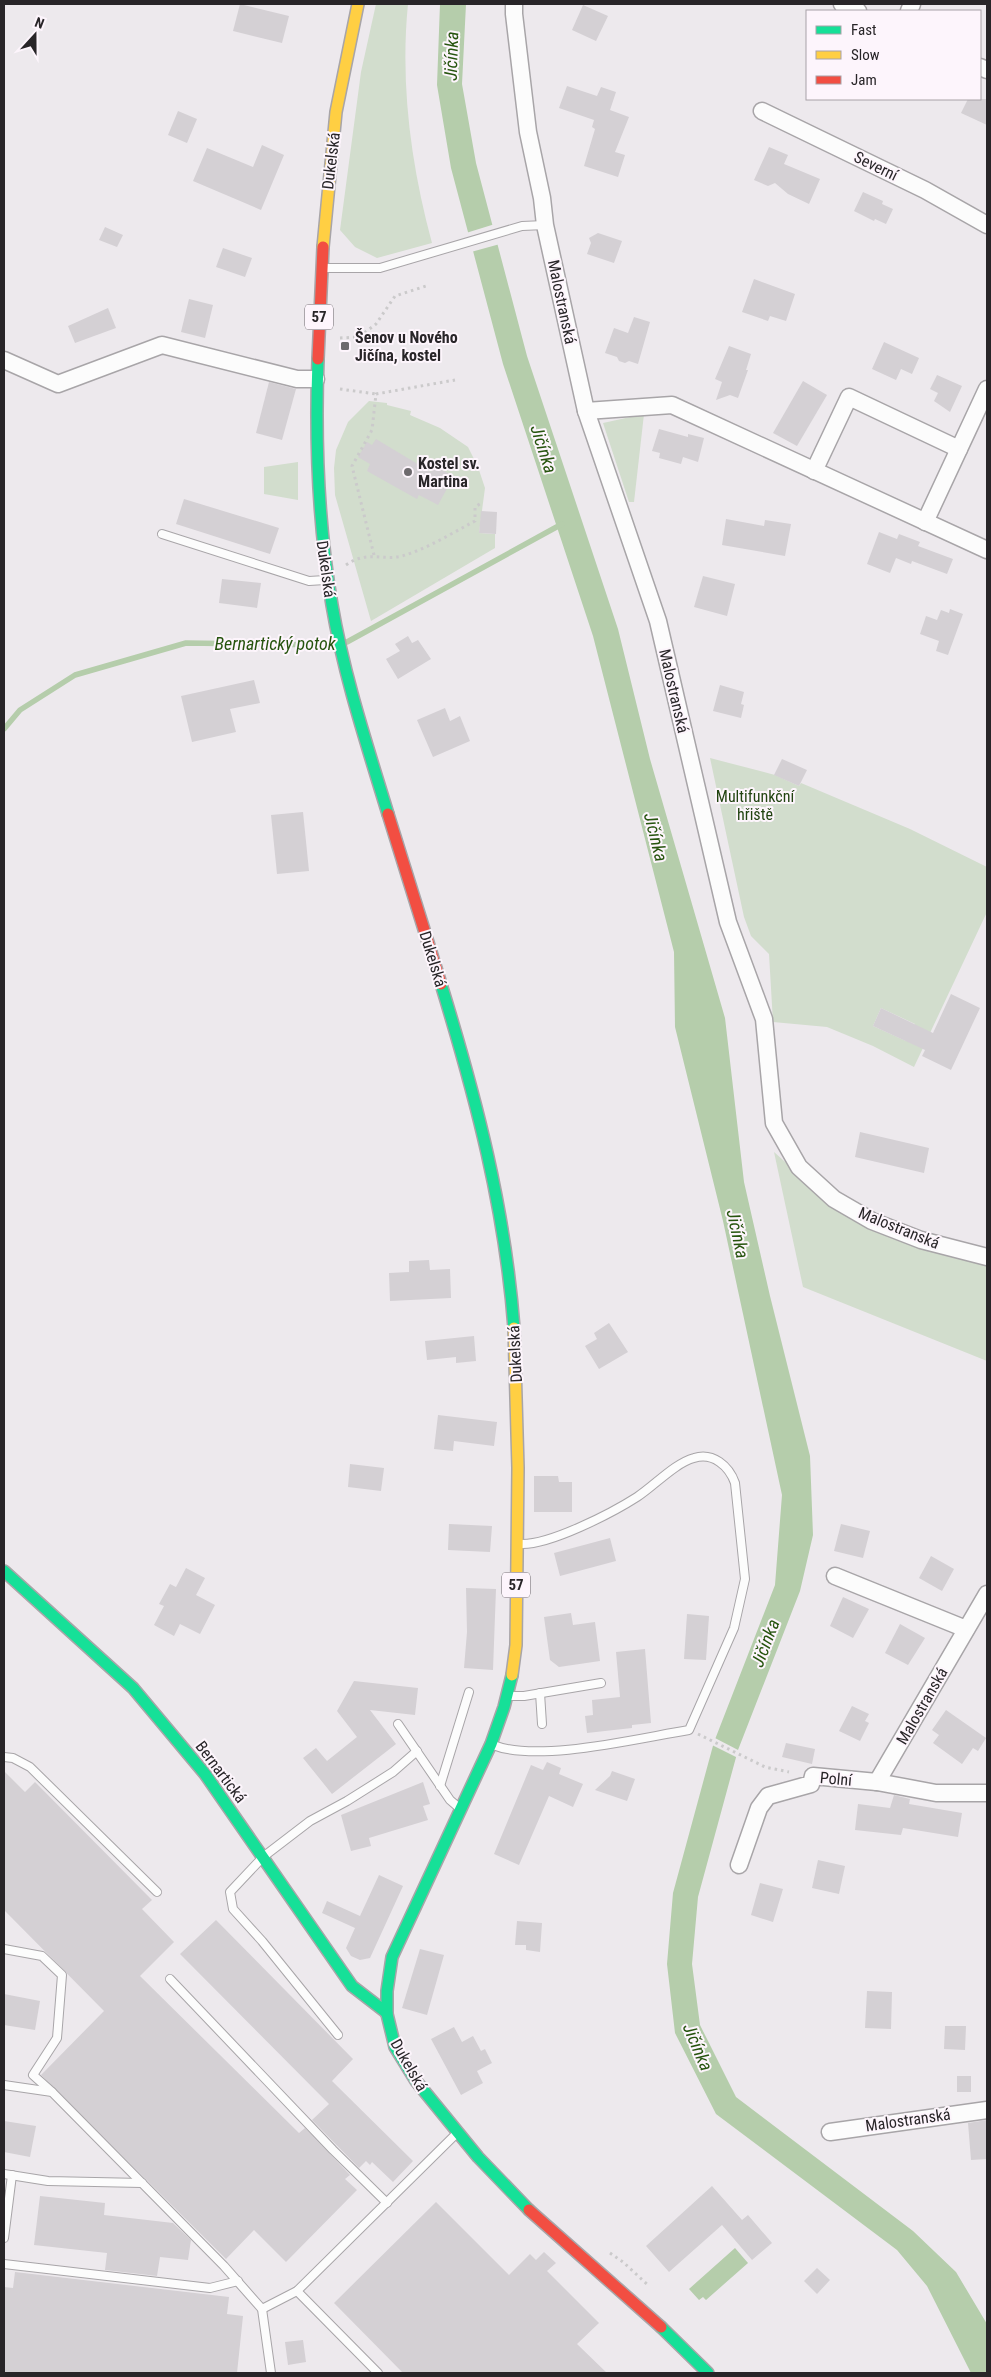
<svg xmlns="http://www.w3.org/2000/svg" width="991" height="2377" viewBox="0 0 991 2377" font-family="'Roboto Condensed',sans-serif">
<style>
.green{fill:#d2ddcd;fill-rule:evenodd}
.water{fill:#b5cdab}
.pier{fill:#ede9ed}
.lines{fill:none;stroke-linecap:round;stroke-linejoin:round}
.stream{stroke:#b5cdab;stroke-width:5.5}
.building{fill:#d4d0d4}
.lane-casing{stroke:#a8a5a8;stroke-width:10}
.street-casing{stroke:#a8a5a8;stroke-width:19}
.fast-casing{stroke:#a8a5a8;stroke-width:14}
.slow-casing{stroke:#a8a5a8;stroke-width:14}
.jam-casing{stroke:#a8a5a8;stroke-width:14}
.path{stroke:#cbcacb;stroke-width:3;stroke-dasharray:2.5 4;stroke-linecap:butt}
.lane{stroke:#fcfcfc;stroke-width:8}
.street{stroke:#fcfcfc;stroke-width:16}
.fast{stroke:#16e098;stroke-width:11}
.slow{stroke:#ffcf43;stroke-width:11}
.jam{stroke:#f24e42;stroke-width:11}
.poi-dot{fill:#6d6a6d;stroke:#fdf5fc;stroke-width:2}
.labels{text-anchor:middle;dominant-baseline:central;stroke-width:4;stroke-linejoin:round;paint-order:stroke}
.shield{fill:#fdf5fc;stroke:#686368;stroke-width:1}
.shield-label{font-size:15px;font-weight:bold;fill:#282528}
.street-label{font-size:16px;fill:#282528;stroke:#fdf5fc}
.poi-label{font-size:16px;font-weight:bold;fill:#282528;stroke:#fdf5fc;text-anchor:start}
.park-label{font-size:16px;fill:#214310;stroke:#fdf5fc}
.water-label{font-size:18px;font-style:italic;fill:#26540e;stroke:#fdf5fc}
</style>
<rect width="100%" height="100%" fill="#ede9ed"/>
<!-- green -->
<g class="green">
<path d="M376 4H408C400 84 411 165 432 243L377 258 355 247 340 230 361 72Z"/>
<polygon points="369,401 387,403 387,405 411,411 410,415 440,428 468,447 478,467 485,488 479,533 495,534 495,548 371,621 335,495 334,468 336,450 348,422"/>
<polygon points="644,414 634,502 629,502 603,423"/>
<polygon points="298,462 298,500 264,494 264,467"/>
<path d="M710 758 775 775 799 786 801 783 910 829 987 867V912L914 1067 873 1046 827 1027 773 1022 769 954 751 936 744 917ZM881 1008 915 1024 906 1041 873 1026Z"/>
<polygon points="774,1152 831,1203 987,1262 987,1361 803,1287"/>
</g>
<!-- water -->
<g class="water">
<polygon points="440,4 466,4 462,84 476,163 527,356 618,629 650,759 725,1018 744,1182 770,1296 810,1456 813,1535 800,1591 738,1750 698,1897 692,1964 700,2025 736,2097 913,2231 956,2272 987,2324 987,2373 971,2373 927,2286 897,2250 716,2114 675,2033 667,1964 673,1893 714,1742 775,1585 782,1495 723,1221 675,1027 674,952 593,636 503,364 451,168 437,85"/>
<polygon points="735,2248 748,2263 706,2300 703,2297 699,2300 689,2289"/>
</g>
<!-- pier -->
<g class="pier">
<polygon points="495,224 500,244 471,252 466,233"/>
<polygon points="713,1737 740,1751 738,1758 710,1744"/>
</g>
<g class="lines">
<!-- stream -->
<g class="stream">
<polyline points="347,642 562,524"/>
<polyline points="4,729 20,710 75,675 186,643 333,645"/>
</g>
</g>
<!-- building -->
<g class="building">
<polygon points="240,4 289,16 282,43 233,31"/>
<polygon points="583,5 608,16 596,41 572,30"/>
<polygon points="567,86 597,96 601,87 616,92 610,110 629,117 615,152 625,155 618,177 584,166 595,129 592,127 594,120 559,108"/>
<polygon points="968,99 987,99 987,125 961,113"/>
<polygon points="178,111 197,119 187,143 168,135"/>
<polygon points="262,145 284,155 261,210 193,181 207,148 253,167"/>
<polygon points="769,147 788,155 784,164 820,179 809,204 788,194 775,183 768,186 754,180"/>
<polygon points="863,192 883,201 882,204 893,209 886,224 875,219 874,221 854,211"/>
<polygon points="105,227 123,235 117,247 99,240"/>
<polygon points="598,233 622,241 614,263 587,254 591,243 589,238"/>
<polygon points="223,248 252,258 245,277 216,267"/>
<polygon points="754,279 795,294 786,321 770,316 768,321 742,312"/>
<polygon points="189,299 213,305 205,338 181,332"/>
<polygon points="108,308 116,328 75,343 68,326"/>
<polygon points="634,317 650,322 638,364 629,361 625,363 619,361 617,357 605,353 614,328 628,333"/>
<polygon points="884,342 919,358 912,374 901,369 896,380 872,369"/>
<polygon points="729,346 751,354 746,370 748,370 738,398 730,395 716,400 722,382 715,379"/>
<polygon points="937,375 962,386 950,412 934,401 938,393 930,389"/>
<polygon points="803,381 827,395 797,446 773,433"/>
<polygon points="269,382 296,389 282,440 256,433"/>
<polygon points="659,429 688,437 688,434 704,438 698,462 683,457 681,464 659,458 660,453 652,451"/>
<polygon points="376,439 431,472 434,466 454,476 438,505 419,495 417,499 367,471 370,464 358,457 367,442 372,445"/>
<polygon points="184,499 279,528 270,554 176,524"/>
<polygon points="481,511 497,512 496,534 479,533"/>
<polygon points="726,519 764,526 765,520 791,524 785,556 722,545"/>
<polygon points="879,532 897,539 899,534 920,542 918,546 953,559 947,574 912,561 911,564 896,558 890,573 867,564"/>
<polygon points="703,576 735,584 727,616 694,607"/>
<polygon points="222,579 261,583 257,608 219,603"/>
<polygon points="950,609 963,614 948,655 936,651 939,641 920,634 926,616 937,620 941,610 949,613"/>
<polygon points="408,636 412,643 418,640 431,659 398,679 386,659 400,651 395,644"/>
<polygon points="254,680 260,703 230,709 236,732 192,742 181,696"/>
<polygon points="720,685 744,692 741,704 744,705 741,718 713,711"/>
<polygon points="445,708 450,721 460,716 470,741 433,757 417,720"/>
<polygon points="782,759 807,770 799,786 774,775"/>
<polygon points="303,812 309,871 277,874 271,815"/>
<polygon points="951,994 980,1008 951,1070 922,1056 925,1050 873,1026 881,1008 933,1033"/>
<polygon points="860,1132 929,1148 924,1173 855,1157"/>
<polygon points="429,1260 430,1270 450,1269 451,1298 390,1301 389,1273 409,1272 409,1261"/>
<polygon points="609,1323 628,1352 599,1369 585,1346 597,1339 594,1333"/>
<polygon points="474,1336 476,1361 456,1363 456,1357 427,1360 425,1341"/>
<polygon points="438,1415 497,1422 494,1446 454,1441 453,1451 434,1449"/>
<polygon points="350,1464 384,1468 381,1491 348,1487"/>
<polygon points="534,1476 558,1476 559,1482 572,1482 572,1512 534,1512"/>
<polygon points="449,1524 492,1526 490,1552 448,1550"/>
<polygon points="841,1524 870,1531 863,1558 834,1551"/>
<polygon points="610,1538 616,1561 560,1576 554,1553"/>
<polygon points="931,1556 954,1569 942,1591 919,1578"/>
<polygon points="186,1568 205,1578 196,1595 215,1605 200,1634 180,1624 174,1636 154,1625 164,1606 159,1604 170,1584 176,1587"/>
<polygon points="466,1588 496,1589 493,1670 464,1668 467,1632"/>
<polygon points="843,1597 869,1609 853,1638 830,1626"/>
<polygon points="571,1613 573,1625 595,1622 600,1661 559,1667 550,1660 544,1617"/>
<polygon points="687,1614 709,1616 706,1660 684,1659"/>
<polygon points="900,1624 925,1638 908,1665 885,1653"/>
<polygon points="645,1649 651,1723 632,1725 632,1728 587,1733 585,1716 593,1715 592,1700 620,1697 616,1652"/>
<polygon points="354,1681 418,1688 415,1715 370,1710 396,1744 332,1794 303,1758 316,1748 327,1761 357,1737 337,1711"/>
<polygon points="852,1706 869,1714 865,1721 869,1723 860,1741 839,1731"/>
<polygon points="946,1710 986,1738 978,1751 973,1748 962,1764 933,1743 939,1735 932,1730"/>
<polygon points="786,1743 815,1749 812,1764 782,1757"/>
<polygon points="547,1762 561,1768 559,1774 583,1784 573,1807 549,1796 519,1865 494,1854 531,1765 543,1770"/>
<polygon points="4,1771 25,1792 35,1782 152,1900 142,1909 174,1942 140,1976 299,2133 305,2128 350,2175 345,2179 357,2190 286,2262 254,2230 226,2259 41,2075 104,2011 4,1910"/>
<polygon points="612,1771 635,1779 627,1801 595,1790 610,1776"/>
<polygon points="423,1782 430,1804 423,1806 428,1820 369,1838 371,1846 351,1851 341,1815"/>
<polygon points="894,1795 910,1799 909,1804 962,1813 958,1837 903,1828 901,1835 855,1830 858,1804 890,1808"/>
<polygon points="818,1860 845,1866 839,1894 812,1888"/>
<polygon points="379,1875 403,1886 370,1958 360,1960 351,1956 346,1948 355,1928 322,1913 327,1901 360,1916"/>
<polygon points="760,1883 783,1889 773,1922 751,1915"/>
<polygon points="216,1920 353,2059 332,2081 413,2161 393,2182 372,2162 370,2165 366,2161 359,2168 312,2120 329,2104 180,1954"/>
<polygon points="517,1921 542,1923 540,1952 526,1950 526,1945 515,1945"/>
<polygon points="420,1949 444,1955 427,2015 402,2008"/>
<polygon points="867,1991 892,1992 891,2029 865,2028"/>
<polygon points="4,1994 40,2001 35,2030 4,2025"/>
<polygon points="945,2026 966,2026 965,2050 944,2049"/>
<polygon points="454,2027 462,2042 473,2036 481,2051 485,2049 492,2063 477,2071 483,2083 461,2095 431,2039"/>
<rect x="957" y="2076" width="14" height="16"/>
<polygon points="987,2120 987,2159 971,2160 968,2123"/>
<polygon points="4,2121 36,2126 30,2157 4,2152"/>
<polygon points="712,2186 742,2220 748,2215 772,2243 752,2260 722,2225 669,2272 646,2246"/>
<polygon points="40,2196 105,2203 104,2215 173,2223 191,2240 188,2260 160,2257 157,2276 105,2270 107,2253 34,2245"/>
<polygon points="436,2202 509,2275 530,2254 536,2260 544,2252 556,2263 547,2271 599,2323 577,2344 607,2373 403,2373 334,2303"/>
<polygon points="817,2268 830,2280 817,2294 804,2281"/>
<polygon points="15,2272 229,2297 227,2314 243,2316 237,2373 4,2373 4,2287 13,2288"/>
<polygon points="303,2340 306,2362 288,2365 285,2342"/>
</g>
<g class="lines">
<defs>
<g id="lane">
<polyline points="326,268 380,268 522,226 545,225"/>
<polyline points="162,534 309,581 325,580"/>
<polyline points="540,1693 542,1724"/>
<polyline points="510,1696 524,1696 601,1683"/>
<polyline points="398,1724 450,1800 457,1806"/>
<path d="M493 1745C538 1763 639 1738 689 1730L734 1628 745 1579 735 1483C729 1466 713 1452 694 1458 675 1463 654 1486 637 1497 612 1513 550 1545 521 1544"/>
<polyline points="4,1757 13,1758 30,1767 157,1892"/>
<polyline points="440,1786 469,1692"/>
<polyline points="4,1949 42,1956 62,1975 57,2038 33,2075 52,2092"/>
<polyline points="170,1979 333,2150 387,2203"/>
<polyline points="338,2035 262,1941 233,1909 230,1892 263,1857 310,1821 347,1801 393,1772 417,1751"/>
<polyline points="4,2085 52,2092 224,2266 262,2309 271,2373"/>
<polyline points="4,2174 48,2181 142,2183"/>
<polyline points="4,2238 12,2175"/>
<polyline points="4,2264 210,2288 238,2281"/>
<polyline points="297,2291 378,2373"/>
<polyline points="262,2309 297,2291 455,2135"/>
</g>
<g id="street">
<polyline points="514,4 514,14 528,132 542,198 545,225 586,411 658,621 728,922 764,1019 774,1123 799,1167 834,1199 872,1221 921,1240 987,1257"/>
<polyline points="842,4 858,11"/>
<polyline points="909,11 912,4"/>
<polyline points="980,67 987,70"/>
<polyline points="762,111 925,190 987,225"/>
<polyline points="4,360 58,384 162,345 297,379 316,379"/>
<polyline points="586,411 672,405 987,550"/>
<polyline points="814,471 849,397 959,449"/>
<polyline points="925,522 987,389"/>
<polyline points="835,1576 966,1629"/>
<polyline points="877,1782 987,1594"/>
<polyline points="739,1865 759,1808 768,1796 811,1784 813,1776 877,1782 936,1793 987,1793"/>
<polyline points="830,2132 987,2110"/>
</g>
<g id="fast">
<path d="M318 359C315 442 318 524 332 605 344 676 367 745 388 814"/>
<path d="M441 984C476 1098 505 1208 514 1328"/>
<polyline points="4,1571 133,1688 205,1774 352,1986 387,2013"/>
<polyline points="512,1675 504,1707 491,1744 392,1957 387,1991 387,2014 395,2047 416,2081 478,2157 529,2210"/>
<polyline points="661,2327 708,2373"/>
</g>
<g id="slow">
<polyline points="323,247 336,112 358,4"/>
<polyline points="512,1675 516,1645 518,1468 514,1328"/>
</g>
<g id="jam">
<polyline points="318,359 323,247"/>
<polyline points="388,814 441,984"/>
<polyline points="529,2210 661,2327"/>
</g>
</defs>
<!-- lane casing -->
<use href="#lane" class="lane-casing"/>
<!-- street casing -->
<use href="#street" class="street-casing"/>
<!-- fast casing -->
<use href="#fast" class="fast-casing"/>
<!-- slow casing -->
<use href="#slow" class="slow-casing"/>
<!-- jam casing -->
<use href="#jam" class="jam-casing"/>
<!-- path -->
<g class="path">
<polyline points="340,338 359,337 376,324 395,296 426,286"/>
<polyline points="340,389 376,394"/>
<polyline points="374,555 352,466 372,430 376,394 455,380"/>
<path d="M346 565C367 550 383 561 402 556 427 549 452 533 475 521V507L483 502"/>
<polyline points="698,1734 765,1767 789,1772"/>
<polyline points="610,2253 623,2262 649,2286"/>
</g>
<!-- lane -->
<use href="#lane" class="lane"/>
<!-- street -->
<use href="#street" class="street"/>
<!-- fast -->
<use href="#fast" class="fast"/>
<!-- slow -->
<use href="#slow" class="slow"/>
<!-- jam -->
<use href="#jam" class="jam"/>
</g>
<!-- markers -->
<g class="poi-dot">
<rect x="340" y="341" width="10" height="10" rx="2.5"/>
<circle cx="408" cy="472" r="5"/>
</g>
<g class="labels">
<!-- shield labels -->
<g class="shield">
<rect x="305" y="304.5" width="28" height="25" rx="4"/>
<rect x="502" y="1572.5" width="28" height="25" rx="4"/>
</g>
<g class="shield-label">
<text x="319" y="317">57</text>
<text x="516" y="1585">57</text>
</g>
<!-- street labels -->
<g class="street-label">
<text transform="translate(331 161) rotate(-83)">Dukelská</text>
<text transform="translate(876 166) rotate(26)">Severní</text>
<text transform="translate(562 302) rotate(78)">Malostranská</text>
<text transform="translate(326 569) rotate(82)">Dukelská</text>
<text transform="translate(674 691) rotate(77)">Malostranská</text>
<text transform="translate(433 959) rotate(73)">Dukelská</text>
<text transform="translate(899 1228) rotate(22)">Malostranská</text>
<text transform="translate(515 1354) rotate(-93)">Dukelská</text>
<text transform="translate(922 1706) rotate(-60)">Malostranská</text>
<text transform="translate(221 1772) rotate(53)">Bernartická</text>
<text transform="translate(836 1779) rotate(5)">Polní</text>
<text transform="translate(409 2065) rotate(60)">Dukelská</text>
<text transform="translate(908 2120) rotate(-8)">Malostranská</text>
</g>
<!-- poi labels -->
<g class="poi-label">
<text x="355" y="337">Šenov u Nového<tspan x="355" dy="18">Jičína, kostel</tspan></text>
<text x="418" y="463">Kostel sv.<tspan x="418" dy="18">Martina</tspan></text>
</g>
<!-- park labels -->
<g class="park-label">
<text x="755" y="796">Multifunkční<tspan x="755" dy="18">hřiště</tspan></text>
</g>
<!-- water labels -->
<g class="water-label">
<text transform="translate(451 56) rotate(-88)">Jičínka</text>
<text transform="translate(544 449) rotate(72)">Jičínka</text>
<text x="275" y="643">Bernartický potok</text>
<text transform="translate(656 837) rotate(76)">Jičínka</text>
<text transform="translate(738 1234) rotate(78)">Jičínka</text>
<text transform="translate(765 1643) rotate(-69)">Jičínka</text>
<text transform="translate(698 2047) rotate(67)">Jičínka</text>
</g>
</g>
<!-- border -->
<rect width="991" height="2377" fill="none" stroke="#282528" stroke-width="10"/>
<!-- legend -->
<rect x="806" y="10" width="175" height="90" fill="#fdf5fc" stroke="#a8a2a7"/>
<rect x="816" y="26" width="25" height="8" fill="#16e098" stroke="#a8a2a7"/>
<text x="851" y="35" font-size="15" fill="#282528">Fast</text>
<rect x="816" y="51" width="25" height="8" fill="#ffcf43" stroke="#a8a2a7"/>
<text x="851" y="60" font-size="15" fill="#282528">Slow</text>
<rect x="816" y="76" width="25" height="8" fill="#f24e42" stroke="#a8a2a7"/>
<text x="851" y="85" font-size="15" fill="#282528">Jam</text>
<!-- north arrow -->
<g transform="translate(35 35) rotate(21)" stroke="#fdf5fc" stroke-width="4" paint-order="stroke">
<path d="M0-4L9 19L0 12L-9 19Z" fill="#282528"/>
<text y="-8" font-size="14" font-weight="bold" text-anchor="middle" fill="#282528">N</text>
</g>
</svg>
